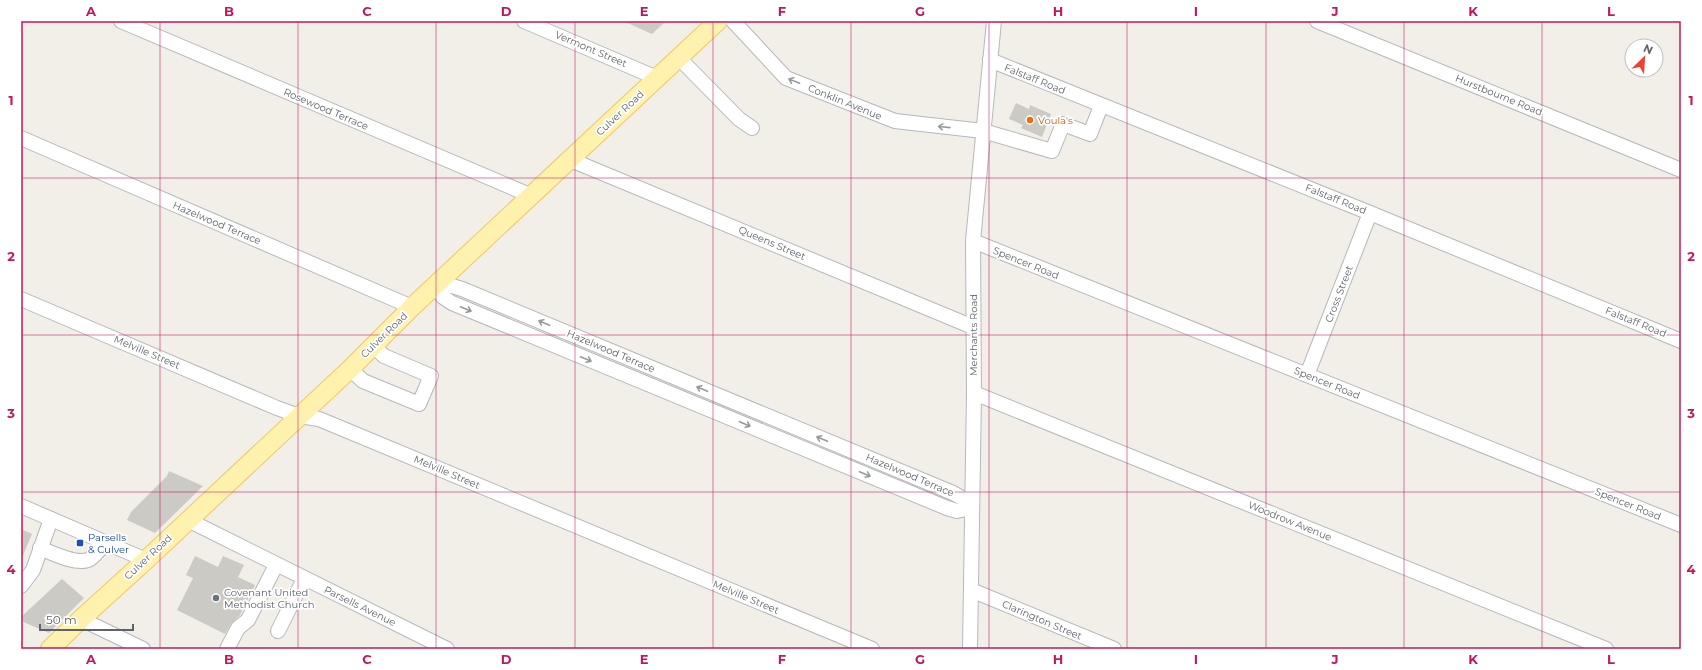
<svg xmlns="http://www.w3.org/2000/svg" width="1702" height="670" viewBox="0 0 1702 670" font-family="Montserrat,sans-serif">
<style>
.building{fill:#cccac5}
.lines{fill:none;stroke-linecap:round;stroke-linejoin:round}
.minor-casing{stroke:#b5b8bc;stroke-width:16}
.major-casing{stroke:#f2c960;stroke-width:20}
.minor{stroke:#fff;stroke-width:14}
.major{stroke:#fff2af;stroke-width:18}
.oneway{stroke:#979a9d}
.grid{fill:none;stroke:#c2185b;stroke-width:1;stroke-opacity:0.55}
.food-dot{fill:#e8710a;stroke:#fff;stroke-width:1.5}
.transit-dot{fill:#1a4fb4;stroke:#fff;stroke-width:1.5}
.worship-dot{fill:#6b7280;stroke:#fff;stroke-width:1.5}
.labels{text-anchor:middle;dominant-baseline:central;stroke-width:3.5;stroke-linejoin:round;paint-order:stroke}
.street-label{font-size:10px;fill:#5f6368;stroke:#fff}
.food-label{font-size:10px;fill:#c56008;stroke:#fff;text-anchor:start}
.transit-label{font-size:10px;fill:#164399;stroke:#fff;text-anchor:start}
.worship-label{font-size:10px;fill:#5b616d;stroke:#fff;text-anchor:start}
.neatline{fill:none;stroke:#c2185b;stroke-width:1.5}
.grid-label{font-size:13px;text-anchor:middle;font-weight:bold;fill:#c2185b}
</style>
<rect width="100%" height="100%" fill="#f1efe8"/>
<!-- building -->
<g class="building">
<polygon points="623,21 666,21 652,34"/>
<polygon points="1016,103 1029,109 1030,105 1051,114 1042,137 1021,128 1023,125 1009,119"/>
<polygon points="169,471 203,486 155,533 127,520 131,512 167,476"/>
<polygon points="21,529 32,534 21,560"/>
<polygon points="195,556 218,567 223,556 244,565 238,577 255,585 240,615 231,624 225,634 177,610 193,578 186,575"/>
<polygon points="62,579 84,598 49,633 21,621 21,617"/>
</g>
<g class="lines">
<defs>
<g id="minor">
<polyline points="121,21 532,196"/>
<polyline points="524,21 657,78"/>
<polyline points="733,21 786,78 895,121 983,131 1052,151 1063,124 1090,134 1101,106"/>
<polyline points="1317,21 1681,170"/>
<polyline points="679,58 739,119 752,128"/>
<polyline points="990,60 1370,213 1681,341"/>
<polyline points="21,138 412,307"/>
<polyline points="571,160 973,327"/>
<polyline points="973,241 1681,525"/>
<polyline points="436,286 443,297 452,303 947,508 957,511 971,508"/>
<polyline points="436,286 452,286 462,289 953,493 962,498 971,508"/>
<polyline points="21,299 277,408 299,416 319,419 872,649"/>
<polyline points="350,369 363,381 419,404 431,376 384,356 373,346"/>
<polyline points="1307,375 1370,213"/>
<polyline points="974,393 1606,649"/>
<polyline points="21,506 146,560"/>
<polyline points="188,520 447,649"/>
<path d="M40 548C52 553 78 566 90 559 96 555 101 548 105 543"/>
<polyline points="21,586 33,570 51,519"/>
<polyline points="971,590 1114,649"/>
<polyline points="81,619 143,649"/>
<polyline points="278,631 304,579"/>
<polyline points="227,649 238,628 248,620 276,565"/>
<polyline points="970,649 974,393 973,241 994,21"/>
</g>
<polyline id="major" points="50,649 81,619 146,560 350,369 412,307 718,21"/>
</defs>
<!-- minor casing -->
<use href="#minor" class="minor-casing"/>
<!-- major casing -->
<use href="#major" class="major-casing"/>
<!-- minor -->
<use href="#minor" class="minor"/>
<!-- major -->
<use href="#major" class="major"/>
</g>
<!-- one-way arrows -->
<defs><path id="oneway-shaft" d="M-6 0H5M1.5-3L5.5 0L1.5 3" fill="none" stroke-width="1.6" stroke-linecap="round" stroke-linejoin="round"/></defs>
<g class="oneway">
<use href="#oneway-shaft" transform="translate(794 81) rotate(-158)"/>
<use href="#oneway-shaft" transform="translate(944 127) rotate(-174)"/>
<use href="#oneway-shaft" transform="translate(466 309) rotate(23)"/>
<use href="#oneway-shaft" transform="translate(544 323) rotate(-157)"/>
<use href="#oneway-shaft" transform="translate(586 359) rotate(23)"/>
<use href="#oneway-shaft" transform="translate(702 389) rotate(-157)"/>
<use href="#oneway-shaft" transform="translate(745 424) rotate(23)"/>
<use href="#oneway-shaft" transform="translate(822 439) rotate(-157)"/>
<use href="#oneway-shaft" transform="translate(865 474) rotate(23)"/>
</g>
<!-- grid -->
<path class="grid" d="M160 21V649M298 21V649M436 21V649M575 21V649M713 21V649M851 21V649M989 21V649M1127 21V649M1266 21V649M1404 21V649M1542 21V649M21 178H1681M21 335H1681M21 492H1681"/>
<!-- markers -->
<circle class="food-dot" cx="1030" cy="120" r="4"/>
<rect class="transit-dot" x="76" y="539" width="8" height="8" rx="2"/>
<circle class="worship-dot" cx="216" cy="598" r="4"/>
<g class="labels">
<!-- street labels -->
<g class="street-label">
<text transform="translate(591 49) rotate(23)">Vermont Street</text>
<text transform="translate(1035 79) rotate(22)">Falstaff Road</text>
<text transform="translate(1499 95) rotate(22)">Hurstbourne Road</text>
<text transform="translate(845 102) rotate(22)">Conklin Avenue</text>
<text transform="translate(326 109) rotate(23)">Rosewood Terrace</text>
<text transform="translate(620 113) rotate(-43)">Culver Road</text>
<text transform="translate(1336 199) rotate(22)">Falstaff Road</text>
<text transform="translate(217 223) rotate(23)">Hazelwood Terrace</text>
<text transform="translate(772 243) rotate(23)">Queens Street</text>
<text transform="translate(1026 263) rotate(22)">Spencer Road</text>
<text transform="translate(1339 294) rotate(-69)">Cross Street</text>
<text transform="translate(1636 322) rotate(22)">Falstaff Road</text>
<text transform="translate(384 335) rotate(-44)">Culver Road</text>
<text transform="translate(973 335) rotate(-90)">Merchants Road</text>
<text transform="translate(611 351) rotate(23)">Hazelwood Terrace</text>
<text transform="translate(147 352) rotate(23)">Melville Street</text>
<text transform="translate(1327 383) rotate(22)">Spencer Road</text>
<text transform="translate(447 472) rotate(23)">Melville Street</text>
<text transform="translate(910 475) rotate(23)">Hazelwood Terrace</text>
<text transform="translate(1628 504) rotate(22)">Spencer Road</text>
<text transform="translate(1290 521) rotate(22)">Woodrow Avenue</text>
<text transform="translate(148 557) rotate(-43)">Culver Road</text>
<text transform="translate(746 597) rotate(23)">Melville Street</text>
<text transform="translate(360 606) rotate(26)">Parsells Avenue</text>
<text transform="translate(1042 620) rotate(23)">Clarington Street</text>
</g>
<!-- food labels -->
<g class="food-label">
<text x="1038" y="120">Voula's</text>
</g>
<!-- transit labels -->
<g class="transit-label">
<text x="88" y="537">Parsells<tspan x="88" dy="12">&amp; Culver</tspan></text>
</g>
<!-- worship labels -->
<g class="worship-label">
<text x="224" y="592">Covenant United<tspan x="224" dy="12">Methodist Church</tspan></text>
</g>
</g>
<!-- border -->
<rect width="1702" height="670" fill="none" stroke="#ffffff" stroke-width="44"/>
<!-- north arrow -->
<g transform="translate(1644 58) rotate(25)"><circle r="19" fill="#ffffff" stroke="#bfc1c3"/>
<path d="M0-3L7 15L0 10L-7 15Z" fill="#ea4335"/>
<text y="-6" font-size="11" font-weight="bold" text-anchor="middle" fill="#5f6368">N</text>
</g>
<!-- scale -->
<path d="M40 624v6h93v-6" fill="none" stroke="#5f6368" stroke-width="2"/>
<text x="46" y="624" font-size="12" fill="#5f6368" stroke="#ffffff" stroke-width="3" paint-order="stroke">50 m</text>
<rect x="22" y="22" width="1658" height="626" class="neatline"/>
<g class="grid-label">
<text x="91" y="16">A</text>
<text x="229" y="16">B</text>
<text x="367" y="16">C</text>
<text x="506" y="16">D</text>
<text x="644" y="16">E</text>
<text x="782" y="16">F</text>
<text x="920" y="16">G</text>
<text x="1058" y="16">H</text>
<text x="1196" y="16">I</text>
<text x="1335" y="16">J</text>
<text x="1473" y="16">K</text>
<text x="1611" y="16">L</text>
<text x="11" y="105">1</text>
<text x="1691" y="105">1</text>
<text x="11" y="261">2</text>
<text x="1691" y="261">2</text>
<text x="11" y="418">3</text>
<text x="1691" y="418">3</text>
<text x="11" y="574">4</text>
<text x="1691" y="574">4</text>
<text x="91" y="664">A</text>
<text x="229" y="664">B</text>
<text x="367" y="664">C</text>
<text x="506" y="664">D</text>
<text x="644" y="664">E</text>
<text x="782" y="664">F</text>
<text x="920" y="664">G</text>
<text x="1058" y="664">H</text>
<text x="1196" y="664">I</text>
<text x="1335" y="664">J</text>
<text x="1473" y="664">K</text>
<text x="1611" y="664">L</text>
</g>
</svg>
